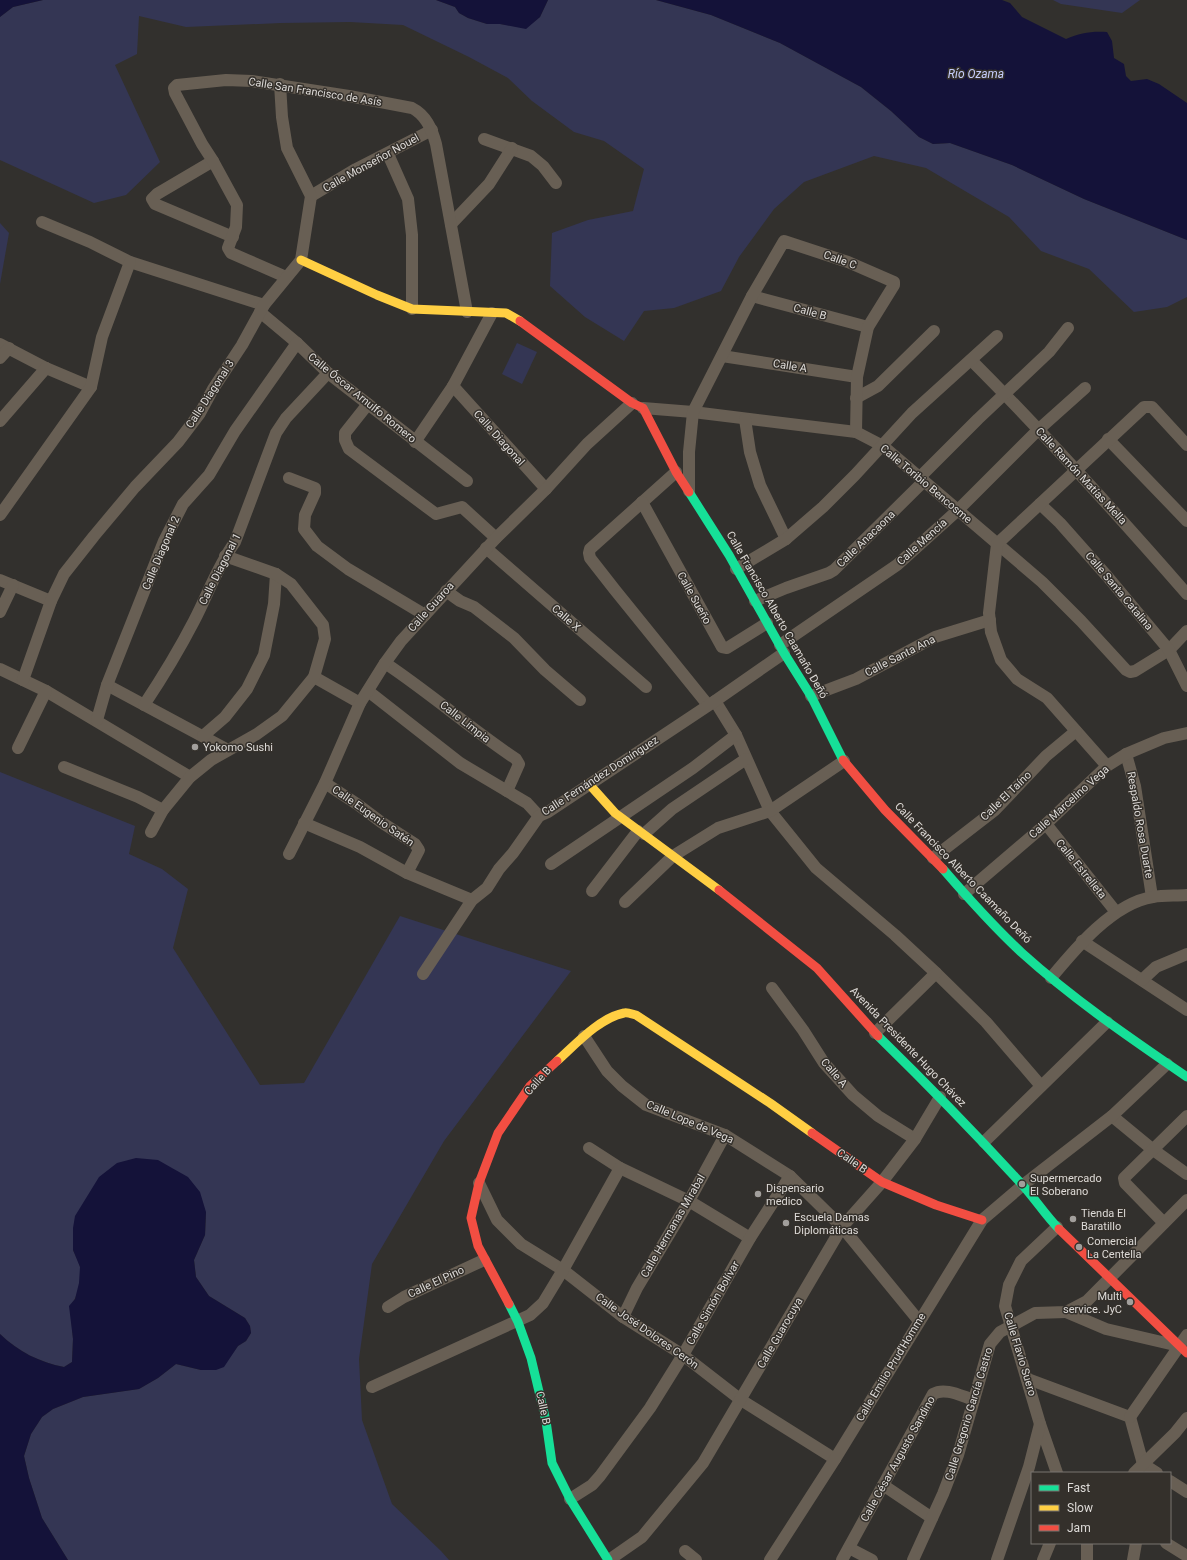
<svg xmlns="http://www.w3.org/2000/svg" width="1187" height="1560" viewBox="0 0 1187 1560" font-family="Roboto,sans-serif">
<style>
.green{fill:#343654}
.water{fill:#141239}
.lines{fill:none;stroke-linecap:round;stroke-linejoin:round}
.street{stroke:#685f54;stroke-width:12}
.fast{stroke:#16e098;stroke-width:9}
.slow{stroke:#ffcf43;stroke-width:9}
.jam{stroke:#f24e42;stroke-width:9}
.poi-dot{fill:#a29f9c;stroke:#34302b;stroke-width:1.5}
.labels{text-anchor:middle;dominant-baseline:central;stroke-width:3;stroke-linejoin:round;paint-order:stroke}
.street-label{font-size:11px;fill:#dedbd8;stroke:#34302b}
.poi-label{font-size:11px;fill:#dedbd8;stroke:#34302b;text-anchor:start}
.water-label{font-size:12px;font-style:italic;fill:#c6cdfc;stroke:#34302b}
</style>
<rect width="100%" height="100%" fill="#32302d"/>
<!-- green -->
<g class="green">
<polygon points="43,0 436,0 455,7 459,13 468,18 487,24 500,24 526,28 540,17 548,0 656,0 711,15 780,43 861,87 891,111 919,137 933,144 950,143 1012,165 1084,199 1187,240 1187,297 1167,307 1134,312 1089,269 1041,251 1009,217 926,168 874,156 804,182 774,209 739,257 721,291 674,308 644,311 624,341 585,317 550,286 552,233 588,220 633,211 644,169 604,141 574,132 532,101 508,78 469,57 403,25 350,22 281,23 186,27 139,16 137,54 115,65 160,162 126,195 94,203 0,160 0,17 13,7"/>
<polygon points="1053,0 1140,0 1122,13 1061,4"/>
<polygon points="0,223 9,233 0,284"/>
<polygon points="517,343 537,352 522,384 502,374"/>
<path d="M0 772 135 826 129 854 162 869 188 889 173 948 260 1085 304 1083 400 916 571 971 444 1141 372 1264 359 1359 362 1420 392 1504 441 1551 449 1560H68L42 1518 29 1478 24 1456 31 1434 42 1417 53 1409 83 1397 139 1389 158 1378 176 1364 201 1370 232 1354 238 1346 246 1341 251 1333 250 1326 245 1318 209 1296 196 1277 194 1260 205 1235 206 1212 73 1250C75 1255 79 1262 80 1267 82 1280 78 1297 70 1306L73 1339 72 1362 64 1367C39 1362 19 1352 0 1334Z"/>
</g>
<!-- water -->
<g class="water">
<polygon points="0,0 43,0 13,7 0,17"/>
<polygon points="436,0 548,0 540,17 526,29 500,24 487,24 468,18 459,13 455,7"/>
<path d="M656 0H1002L1010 3 1022 17 1066 39C1080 33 1091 31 1107 32L1112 41 1114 58 1124 64 1126 76 1131 81 1147 79 1159 84 1187 103V240L1084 199 1012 165 950 143 933 144 919 137 891 111 861 87 780 43 711 15Z"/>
<path d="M136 1158 158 1160 172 1168 188 1177 200 1192 206 1212 205 1235 194 1260 196 1277 209 1296 245 1318 250 1326 251 1333 246 1341 238 1346 224 1367 216 1370H201L176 1364 158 1378 139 1389 83 1397 53 1409 42 1417 31 1434 24 1456 29 1478 42 1518 68 1560H0V1334C19 1352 39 1362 64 1367L72 1362 73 1339 69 1306 75 1299 79 1283 80 1267 73 1250V1228L75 1216 99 1177 117 1163Z"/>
</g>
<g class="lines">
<!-- street -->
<g class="street">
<polyline points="484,139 531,156 543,166 556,183"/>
<polyline points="388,154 408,199 412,235 412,309"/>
<polyline points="213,161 157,194 152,199 155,204 233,237"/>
<polyline points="311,196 356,169 432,130"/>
<polyline points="42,222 90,242 130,262 264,305"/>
<polyline points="451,224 489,184 512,148"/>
<path d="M286 277 231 253 228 248 236 227 237 205 213 161 202 144 175 93 174 88 177 85 226 80 252 81 349 96 412 108C426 115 432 129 436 144L467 312"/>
<polyline points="752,296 868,327"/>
<polyline points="260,312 297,343 328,373 467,481"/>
<polyline points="0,344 46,368 91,387"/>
<polyline points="722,356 857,377"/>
<polyline points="0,358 9,348"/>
<path d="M971 360C1046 435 1117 514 1187 594"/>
<polyline points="453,386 546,489"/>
<polyline points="856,398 878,386 934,331"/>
<polyline points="368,404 345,433 345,440 349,449 436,514 462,507 496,538"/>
<polyline points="643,408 693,412 856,432 883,446 1042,582 1081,621 1126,670 1130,672 1135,671 1169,650 1187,631"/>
<polyline points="745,419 750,452 760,485 786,539"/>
<polyline points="0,421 46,368"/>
<polyline points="1108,439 1187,521"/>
<polyline points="415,442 453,386 492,313"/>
<polyline points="676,472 590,549 589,553 590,558 615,590 708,705"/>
<polyline points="920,477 978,419 1049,352 1068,328"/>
<polyline points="289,478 315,488 315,493 305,515 304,529 317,546 348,569 425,615"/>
<polyline points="689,491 689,452 693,412 752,296 784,241 848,262 894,282 894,285 868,327 857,377 856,432"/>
<polyline points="642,502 722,647 727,648 767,623"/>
<polyline points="1040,504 1060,523 1107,576 1169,650 1187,686"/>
<polyline points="0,515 91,387 102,337 130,262"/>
<polyline points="486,548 646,687"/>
<polyline points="736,569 786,539 823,507 855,475 912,413 997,336"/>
<polyline points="0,580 51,601"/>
<polyline points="446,591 460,601 474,607 514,638 545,670 580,700"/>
<polyline points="755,601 786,588 829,573 834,570 924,481"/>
<polyline points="0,612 13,585"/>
<polyline points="780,645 897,565 958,510 1038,430 1085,388"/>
<path d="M385 663C430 693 471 729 516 759L519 764 507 791"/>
<polyline points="0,669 46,691 190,777"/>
<polyline points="314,677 360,703"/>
<polyline points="23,680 51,601 64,574 94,536 135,487 178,442 200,413 213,389 242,345 264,305 301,260 311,196 287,148 282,117 280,84"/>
<polyline points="107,685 228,750"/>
<polyline points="368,691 460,763 527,803 539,816"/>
<polyline points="811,696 856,679 935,637 990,620"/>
<polyline points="715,701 736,735 770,811 816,868 895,935 936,973 986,1022 1041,1086"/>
<path d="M144 705C162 678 179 650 194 621 208 594 217 567 235 542L276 433 286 418 328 373"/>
<polyline points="97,720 107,685 164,541 183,504 209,475 235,431 297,343"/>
<polyline points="203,736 225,717 247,689 264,655 274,604 276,574"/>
<polyline points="18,748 46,691"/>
<polyline points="1126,754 1135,786 1152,897"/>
<polyline points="1107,766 1047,698 1017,679 1001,660 991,632 989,613 997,544 1144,407 1152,407 1187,445"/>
<polyline points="64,767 138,797 163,810"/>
<polyline points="325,783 357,804 381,822 415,844 419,850 407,873"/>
<polyline points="304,823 360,847 407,873 472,900"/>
<polyline points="1046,824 1116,912"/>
<polyline points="151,832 163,810 190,777 211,760 257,734 282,716 314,677 325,639 323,625 291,584 276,574 225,556"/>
<polyline points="644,834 672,809 746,759"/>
<polyline points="289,854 325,783 360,703 385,663 401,641 496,538 546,489 587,444 632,403"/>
<polyline points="933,858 995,810 1046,756 1076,731"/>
<polyline points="551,864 693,768 736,735"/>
<polyline points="592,891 638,831"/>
<polyline points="964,894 1046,824 1107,766 1126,754 1164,738 1187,733"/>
<polyline points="625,902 673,856 718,828 770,811 844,761"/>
<polyline points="1082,941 1187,1010"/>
<polyline points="423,974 472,900 487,888 499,869 513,853 539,816 548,812 715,701 784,653"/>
<path d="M1051 978C1075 949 1113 903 1153 897 1164 895 1176 896 1187 895"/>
<polyline points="1142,980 1156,967 1187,954"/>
<polyline points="772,988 803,1030 824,1063 853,1095 878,1116 915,1139"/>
<polyline points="875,1033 936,973"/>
<polyline points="584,1036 607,1071 622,1086 646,1105 725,1135 790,1176 842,1227 919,1321"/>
<polyline points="1112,1116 1152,1149 1187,1174"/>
<polyline points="984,1142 1107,1022"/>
<polyline points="589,1148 620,1168 689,1201 750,1238"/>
<polyline points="479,1183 497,1220 521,1244 563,1270 623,1317 683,1355 741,1400 835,1459"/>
<polyline points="1164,1223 1125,1183 1124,1178 1187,1116"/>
<polyline points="388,1307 404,1297 484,1260"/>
<polyline points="1066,1312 1106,1329 1179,1346"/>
<polyline points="623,1317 637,1288 689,1201 725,1135"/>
<polyline points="1028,1379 1130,1417 1143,1464 1157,1473"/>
<polyline points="372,1387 530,1315 543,1303 563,1270 620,1168"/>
<polyline points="1130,1417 1187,1335"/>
<polyline points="1057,1473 1040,1424 1005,1306 1009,1285 1021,1261 1057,1227"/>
<polyline points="1134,1473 1175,1433 1187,1418"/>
<polyline points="1170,1481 1187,1492"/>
<polyline points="883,1485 932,1518"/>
<polyline points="570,1499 592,1485 600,1476 650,1408 683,1355 750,1238 790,1176"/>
<polyline points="1087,1543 1087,1560"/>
<polyline points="1166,1543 1187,1556"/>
<polyline points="849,1548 872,1560"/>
<polyline points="685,1551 696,1560"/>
<polyline points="609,1560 642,1537 703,1463 842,1227 882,1182 915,1139 940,1097"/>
<polyline points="770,1560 835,1459 982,1220 1023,1185 1112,1116 1167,1064"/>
<path d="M842 1560 933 1394C945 1387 961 1396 974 1400"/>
<polyline points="913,1560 943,1494 958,1455 990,1344 1000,1332 1035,1313 1066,1312 1087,1301 1187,1200"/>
<polyline points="997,1560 1029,1467 1040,1424"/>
<polyline points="1043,1560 1050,1543"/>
<polyline points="1133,1560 1136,1543"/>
</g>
<!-- fast -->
<g class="fast">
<polyline points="689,492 729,555 784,653 811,696 843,760"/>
<path d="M943 869C968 898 994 927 1022 953 1073 999 1130 1038 1187 1077"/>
<path d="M878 1036C925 1082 971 1129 1016 1178 1032 1194 1044 1214 1059 1229"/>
<polyline points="509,1304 518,1322 531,1358 546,1421 552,1463 570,1499 608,1560"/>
</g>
<!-- slow -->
<g class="slow">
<polyline points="301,260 377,295 412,309 506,313 520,321"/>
<polyline points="589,784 615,813 719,890"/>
<path d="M557 1061C575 1045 599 1018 624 1013 627 1012 632 1014 636 1015L770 1103 812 1133"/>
</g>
<!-- jam -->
<g class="jam">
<polyline points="520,321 632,403 643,408 676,472 689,492"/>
<polyline points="843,760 885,810 943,869"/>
<polyline points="719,890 817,968 878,1036"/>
<polyline points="812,1133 882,1182 936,1205 982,1220"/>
<polyline points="1059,1229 1187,1353"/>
<polyline points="509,1304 478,1246 471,1218 479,1183 498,1133 530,1086 557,1061"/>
</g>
</g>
<!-- markers -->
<g class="poi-dot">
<circle cx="195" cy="747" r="4"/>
<circle cx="1022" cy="1184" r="4"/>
<circle cx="758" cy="1194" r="4"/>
<circle cx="1073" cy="1219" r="4"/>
<circle cx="786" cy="1223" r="4"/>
<circle cx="1079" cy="1247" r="4"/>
<circle cx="1130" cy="1302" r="4"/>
</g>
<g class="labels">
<!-- street labels -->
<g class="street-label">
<text transform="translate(315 92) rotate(9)">Calle San Francisco de Asís</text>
<text transform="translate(371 163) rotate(-29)">Calle Monseñor Nouel</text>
<text transform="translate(840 260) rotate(20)">Calle C</text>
<text transform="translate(810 312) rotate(15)">Calle B</text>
<text transform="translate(790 366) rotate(9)">Calle A</text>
<text transform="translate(210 394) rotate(-57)">Calle Diagonal 3</text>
<text transform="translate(362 398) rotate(39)">Calle Óscar Arnulfo Romero</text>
<text transform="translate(499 438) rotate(48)">Calle Diagonal</text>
<text transform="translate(1081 476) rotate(47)">Calle Ramón Matías Mella</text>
<text transform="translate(926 484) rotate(40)">Calle Toribio Bencosme</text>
<text transform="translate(866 539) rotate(-44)">Calle Anacaona</text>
<text transform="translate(922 542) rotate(-42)">Calle Mencía</text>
<text transform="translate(161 553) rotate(-67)">Calle Diagonal 2</text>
<text transform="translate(220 569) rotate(-63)">Calle Diagonal 1</text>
<text transform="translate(1119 591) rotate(50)">Calle Santa Catalina</text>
<text transform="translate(694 598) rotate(61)">Calle Sueño</text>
<text transform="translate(431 607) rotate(-48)">Calle Guaroa</text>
<text transform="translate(777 615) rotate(60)">Calle Francisco Alberto Caamaño Deñó</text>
<text transform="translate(566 618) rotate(41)">Calle X</text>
<text transform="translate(900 656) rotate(-27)">Calle Santa Ana</text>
<text transform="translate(465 722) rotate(38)">Calle Limpia</text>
<text transform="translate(600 776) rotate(-33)">Calle Fernández Domínguez</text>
<text transform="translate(1006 796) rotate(-44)">Calle El Taíno</text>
<text transform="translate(1069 802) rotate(-42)">Calle Marcelino Vega</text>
<text transform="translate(373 816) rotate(35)">Calle Eugenio Satén</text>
<text transform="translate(1140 825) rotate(80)">Respaldo Rosa Duarte</text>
<text transform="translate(1081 869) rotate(51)">Calle Estrelleta</text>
<text transform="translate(963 873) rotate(46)">Calle Francisco Alberto Caamaño Deñó</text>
<text transform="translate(908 1047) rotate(46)">Avenida Presidente Hugo Chávez</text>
<text transform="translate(834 1073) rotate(50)">Calle A</text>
<text transform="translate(538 1081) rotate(-48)">Calle B</text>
<text transform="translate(690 1122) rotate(23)">Calle Lope de Vega</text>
<text transform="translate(852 1161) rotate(35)">Calle B</text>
<text transform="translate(673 1226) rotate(-60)">Calle Hermanas Mirabal</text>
<text transform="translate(436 1282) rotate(-25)">Calle El Pino</text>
<text transform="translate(713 1303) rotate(-60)">Calle Simón Bolívar</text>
<text transform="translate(647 1331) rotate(35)">Calle José Dolores Cerón</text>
<text transform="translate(780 1333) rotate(-60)">Calle Guarocuya</text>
<text transform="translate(1020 1354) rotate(73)">Calle Flavio Suero</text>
<text transform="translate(891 1367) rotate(-59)">Calle Emilio Prud'Homme</text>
<text transform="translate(543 1408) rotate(78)">Calle B</text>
<text transform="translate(969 1414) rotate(-73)">Calle Gregorio García Castro</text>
<text transform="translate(898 1459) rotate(-61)">Calle César Augusto Sandino</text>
</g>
<!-- poi labels -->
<g class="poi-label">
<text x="203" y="747">Yokomo Sushi</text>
<text x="1030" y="1178">Supermercado<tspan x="1030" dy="13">El Soberano</tspan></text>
<text x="766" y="1188">Dispensario<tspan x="766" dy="13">medico</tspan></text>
<text x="1081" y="1213">Tienda El<tspan x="1081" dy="13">Baratillo</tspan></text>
<text x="794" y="1217">Escuela Damas<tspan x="794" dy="13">Diplomáticas</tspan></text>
<text x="1087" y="1241">Comercial<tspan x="1087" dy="13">La Centella</tspan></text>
<text x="1122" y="1296" text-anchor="end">Multi<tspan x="1122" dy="13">service. JyC</tspan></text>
</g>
<!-- water labels -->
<g class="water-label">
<text x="976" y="74">Río Ozama</text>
</g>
</g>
<!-- legend -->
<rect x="1031" y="1472" width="140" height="72" fill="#34302b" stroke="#787470"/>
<rect x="1039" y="1485" width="20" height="6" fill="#16e098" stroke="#787470"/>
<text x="1067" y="1492" font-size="12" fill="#dedbd8">Fast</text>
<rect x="1039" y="1505" width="20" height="6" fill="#ffcf43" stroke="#787470"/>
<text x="1067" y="1512" font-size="12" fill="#dedbd8">Slow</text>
<rect x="1039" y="1525" width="20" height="6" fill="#f24e42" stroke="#787470"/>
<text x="1067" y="1532" font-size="12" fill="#dedbd8">Jam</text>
</svg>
